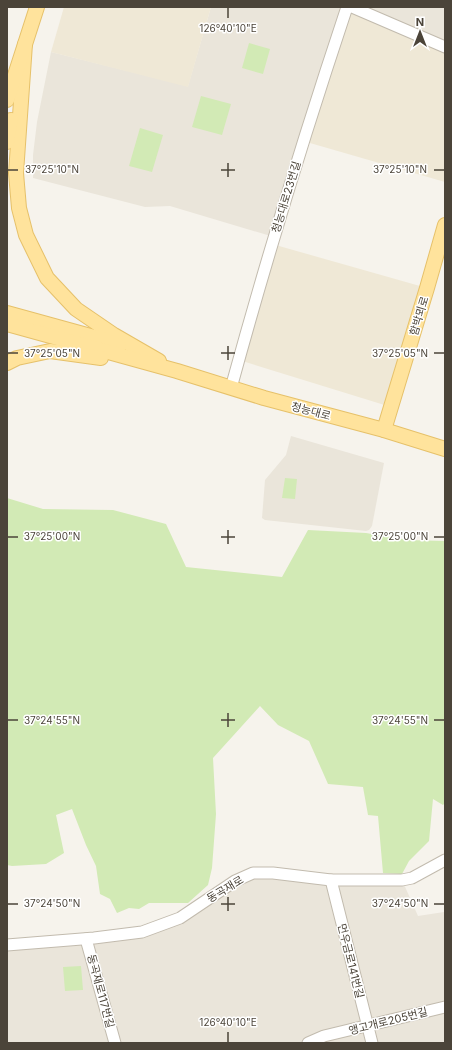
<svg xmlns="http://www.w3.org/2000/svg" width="452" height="1050" viewBox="0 0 452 1050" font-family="Inter,'Noto Sans KR',sans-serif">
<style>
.residential{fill:#eae5da}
.education{fill:#efe8d6}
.green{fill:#d2eab5}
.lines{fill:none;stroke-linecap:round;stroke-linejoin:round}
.minor-casing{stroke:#c2bbae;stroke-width:13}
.major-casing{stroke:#e6c16a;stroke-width:16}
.minor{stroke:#fff;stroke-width:11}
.major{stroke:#ffe39c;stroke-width:14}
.ticks{fill:none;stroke:#4b4439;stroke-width:1.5}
.labels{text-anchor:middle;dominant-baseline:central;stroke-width:3;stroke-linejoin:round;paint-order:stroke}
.street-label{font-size:11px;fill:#4b4439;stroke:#fff}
.ticks-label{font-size:10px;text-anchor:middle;fill:#4b4439;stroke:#fff;stroke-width:3;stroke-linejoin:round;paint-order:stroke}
</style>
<rect width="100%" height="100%" fill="#f6f3ec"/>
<!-- residential -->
<g class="residential">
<polygon points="211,7 347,7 274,237 170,206 145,207 33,178 33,155 37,122 51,52 188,86"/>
<polygon points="352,7 445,7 445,47"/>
<polygon points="291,436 384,463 372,526 369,530 366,531 265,520 262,518 265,480 286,455"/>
<polygon points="253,873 402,880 418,916 444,912 445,916 445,1043 7,1043 7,945 142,932"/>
</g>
<!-- education -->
<g class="education">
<polygon points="64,7 211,7 188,87 51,52"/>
<polygon points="347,7 445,47 445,182 303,141"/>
<polygon points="272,244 427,288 391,407 239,360"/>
</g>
<!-- green -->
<g class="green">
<polygon points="249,43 270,49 263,74 242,68"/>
<polygon points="201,96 231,104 222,135 192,127"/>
<polygon points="140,128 163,135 152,172 129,166"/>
<polygon points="285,478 297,479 295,499 282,498"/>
<polygon points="7,498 43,509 113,510 166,524 186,567 282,577 308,530 366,533 407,540 445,541 445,803 443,805 433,799 429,841 409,861 402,874 383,873 378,816 368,815 363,787 328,784 309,741 278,725 260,706 213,758 216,814 212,868 208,885 188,903 149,903 139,909 129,908 117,913 110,899 100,894 96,866 86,845 72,809 56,815 64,853 46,864 12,866 7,865"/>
<polygon points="81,966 83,990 65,991 63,967"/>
</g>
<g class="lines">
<defs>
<g id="minor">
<polyline points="352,7 445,47"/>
<path d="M231 388C266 260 305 133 347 7"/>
<polyline points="331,880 372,1043"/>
<polyline points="86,939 115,1043"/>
<polyline points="7,945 94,938 142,932 180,918 235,881 253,873 273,873 331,880 402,880 412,878 445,860"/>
<polyline points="308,1043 324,1036 445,1007"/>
</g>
<g id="major">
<polyline points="25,44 16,173 19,208 26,235 47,278 76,309 114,335 159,361"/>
<polyline points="7,100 37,7"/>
<polyline points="7,142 11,120"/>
<polyline points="7,313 105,340 119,346"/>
<polyline points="7,324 177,371 264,398 384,430 445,449"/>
<polyline points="7,363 17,358 50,351 101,358"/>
<polyline points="384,430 427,288 445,225"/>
</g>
</defs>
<!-- minor casing -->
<use href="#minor" class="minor-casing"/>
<!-- major casing -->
<use href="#major" class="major-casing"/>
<!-- minor -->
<use href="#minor" class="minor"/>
<!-- major -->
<use href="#major" class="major"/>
</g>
<!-- ticks -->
<path class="ticks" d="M228 8V18M228 163V177M8 170H18M221 170H235M434 170H444M228 346V360M8 353H18M221 353H235M434 353H444M228 530V544M8 537H18M221 537H235M434 537H444M228 713V727M8 720H18M221 720H235M434 720H444M228 897V911M8 904H18M221 904H235M434 904H444M228 1032V1042"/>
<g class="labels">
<!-- street labels -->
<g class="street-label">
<text transform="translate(286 197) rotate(-73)">청능대로23번길</text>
<text transform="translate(419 316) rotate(-73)">함박뫼로</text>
<text transform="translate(311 411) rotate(15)">청능대로</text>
<text transform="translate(225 889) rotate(-31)">동곡재로</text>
<text transform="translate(351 961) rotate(76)">먼우금로141번길</text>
<text transform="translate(101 991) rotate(75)">동곡재로117번길</text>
<text transform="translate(388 1021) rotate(-14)">앵고개로205번길</text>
</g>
</g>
<g class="ticks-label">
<text x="228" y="32">126°40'10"E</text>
<text x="52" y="173">37°25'10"N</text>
<text x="400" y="173">37°25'10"N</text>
<text x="52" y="357">37°25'05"N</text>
<text x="400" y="357">37°25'05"N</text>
<text x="52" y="540">37°25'00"N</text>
<text x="400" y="540">37°25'00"N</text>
<text x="52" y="724">37°24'55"N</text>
<text x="400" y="724">37°24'55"N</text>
<text x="52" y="907">37°24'50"N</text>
<text x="400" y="907">37°24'50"N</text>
<text x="228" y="1026">126°40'10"E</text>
</g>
<!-- border -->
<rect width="452" height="1050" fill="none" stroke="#4b4439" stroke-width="16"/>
<!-- north arrow -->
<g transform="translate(420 32)" stroke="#ffffff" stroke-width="3" paint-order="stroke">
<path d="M0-3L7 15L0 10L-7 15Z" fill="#4b4439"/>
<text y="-6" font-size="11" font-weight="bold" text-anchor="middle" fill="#4b4439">N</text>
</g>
</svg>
